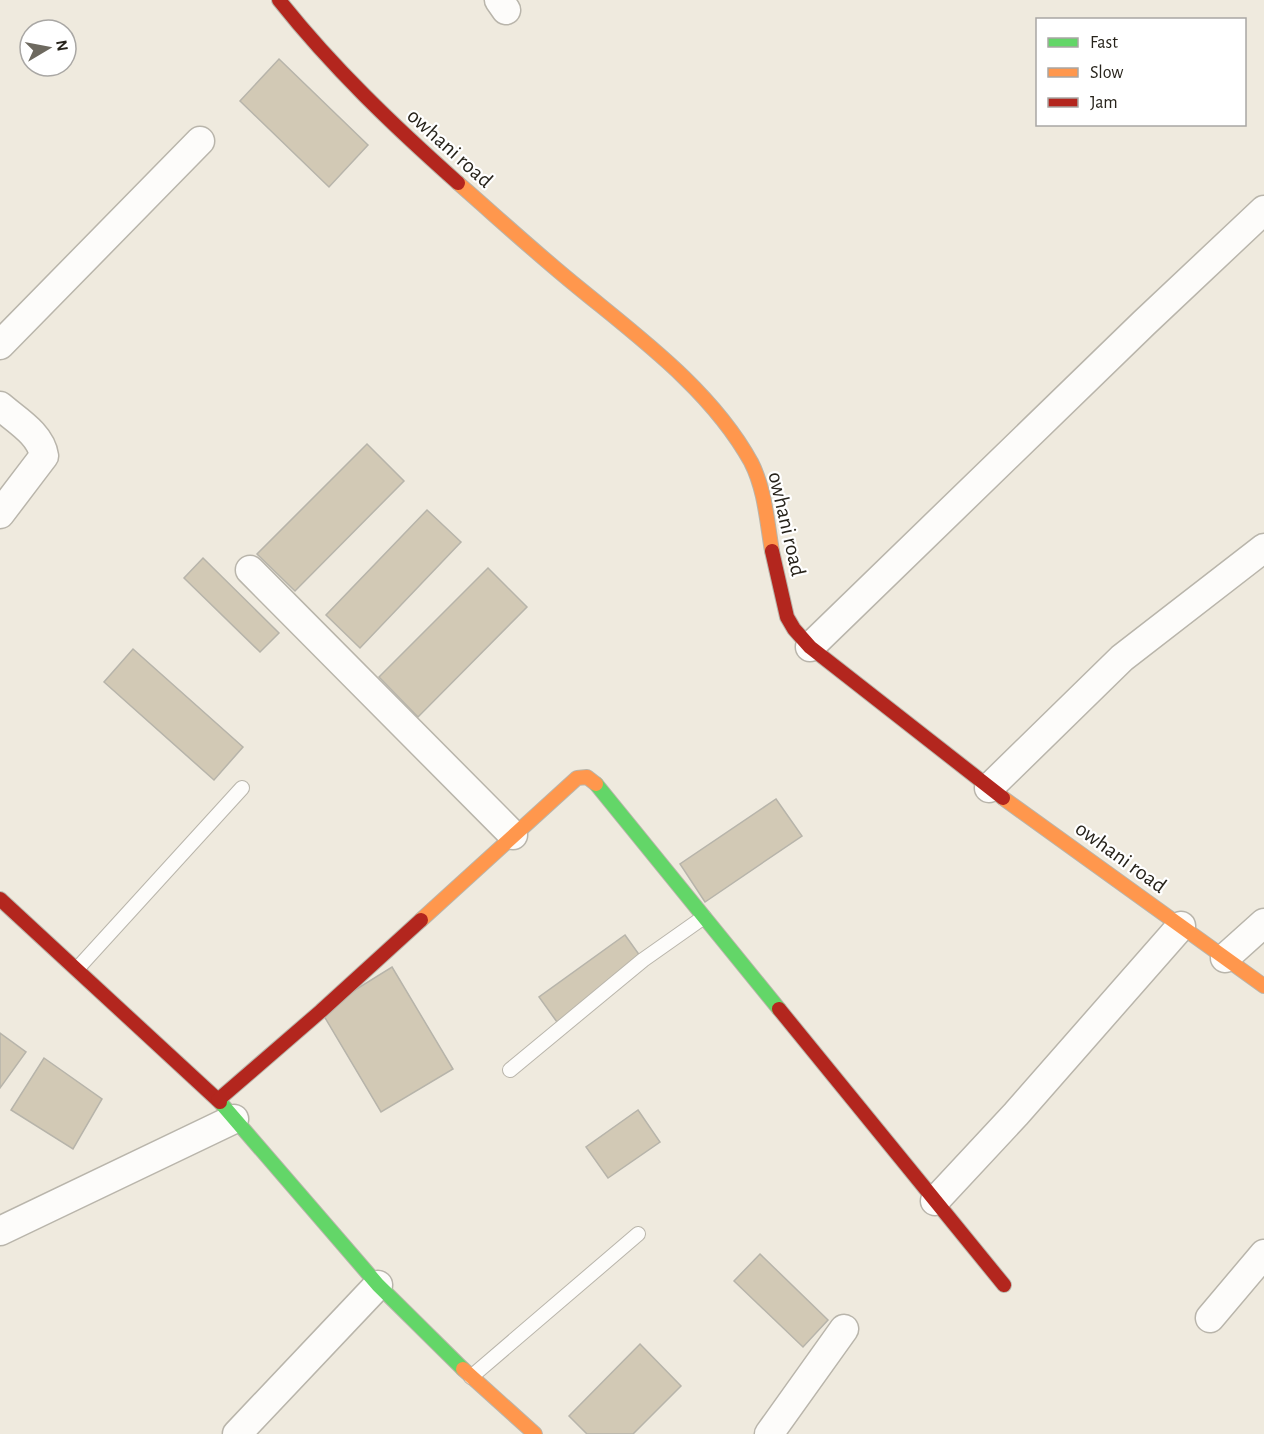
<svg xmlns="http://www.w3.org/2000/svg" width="1264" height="1434" viewBox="0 0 1264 1434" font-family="'Alegreya Sans',sans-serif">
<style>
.building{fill:#d2c9b5;stroke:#b7b4aa;stroke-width:1.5}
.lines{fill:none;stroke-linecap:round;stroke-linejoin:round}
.lane-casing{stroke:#b9b5ab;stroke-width:16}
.street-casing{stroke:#b9b5ab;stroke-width:31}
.fast-casing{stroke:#b9b5ab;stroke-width:16}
.slow-casing{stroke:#b9b5ab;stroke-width:16}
.jam-casing{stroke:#b9b5ab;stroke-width:16}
.lane{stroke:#fdfcfa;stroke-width:14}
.street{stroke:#fdfcfa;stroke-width:28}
.fast{stroke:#63d668;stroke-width:14}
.slow{stroke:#ff974d;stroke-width:14}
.jam{stroke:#b3261e;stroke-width:14}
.labels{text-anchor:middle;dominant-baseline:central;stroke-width:4.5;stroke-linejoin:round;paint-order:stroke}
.street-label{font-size:22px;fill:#27231b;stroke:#fff}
</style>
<rect width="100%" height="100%" fill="#efeade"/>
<!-- building -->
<g class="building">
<polygon points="279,59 368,145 329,187 240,101"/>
<polygon points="367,444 404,481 295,591 257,554"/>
<polygon points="427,510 461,542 360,648 326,615"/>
<polygon points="203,558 279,633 260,652 184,578"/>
<polygon points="488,568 527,607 418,717 379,677"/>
<polygon points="133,649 243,747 214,780 104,682"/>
<polygon points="776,799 802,836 705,902 680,864"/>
<polygon points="625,935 643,960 557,1022 539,997"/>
<polygon points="392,967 453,1069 381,1112 321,1011"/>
<polygon points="0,1033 26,1052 0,1088"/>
<polygon points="44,1058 102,1099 73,1149 11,1110"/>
<polygon points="638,1110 660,1142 608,1178 586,1147"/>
<polygon points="760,1254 828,1320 803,1347 734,1281"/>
<polygon points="640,1344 681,1386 633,1434 587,1434 569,1416"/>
</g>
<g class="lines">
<defs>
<g id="lane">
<polyline points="77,969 242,788"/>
<polyline points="510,1070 643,960 704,917"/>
<polyline points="471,1377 638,1234"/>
</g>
<g id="street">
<polyline points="499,0 506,10"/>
<polyline points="0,345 200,141"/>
<path d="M0 406C16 420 41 434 44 456L0 514"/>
<polyline points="250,570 513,835"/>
<polyline points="810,647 1144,323 1264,210"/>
<polyline points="989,788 1122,658 1264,548"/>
<polyline points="1225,958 1264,923"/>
<polyline points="935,1201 1016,1114 1181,926"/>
<polyline points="0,1231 234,1119"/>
<polyline points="1210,1318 1264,1254"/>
<polyline points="237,1434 378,1285"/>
<polyline points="769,1434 844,1329"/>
</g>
<g id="fast">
<polyline points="596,784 779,1009"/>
<polyline points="220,1102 378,1285 463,1369"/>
</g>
<g id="slow">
<path d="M458 183C498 218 537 254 579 288 640 338 712 391 751 462 765 489 767 522 772 551"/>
<polyline points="1003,798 1264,986"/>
<polyline points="421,920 577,778 587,777 596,784"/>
<polyline points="463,1369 535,1434"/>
</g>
<g id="jam">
<path d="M279 0C332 67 394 126 458 183"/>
<polyline points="772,551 787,617 794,629 810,647 1003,798"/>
<polyline points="0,899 220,1102"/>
<polyline points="779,1009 1004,1285"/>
<polyline points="218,1100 321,1011 421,920"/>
</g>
</defs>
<!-- lane casing -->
<use href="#lane" class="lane-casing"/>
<!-- street casing -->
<use href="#street" class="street-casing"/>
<!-- fast casing -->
<use href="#fast" class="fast-casing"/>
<!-- slow casing -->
<use href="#slow" class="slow-casing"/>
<!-- jam casing -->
<use href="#jam" class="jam-casing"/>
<!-- lane -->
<use href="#lane" class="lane"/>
<!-- street -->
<use href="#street" class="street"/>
<!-- fast -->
<use href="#fast" class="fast"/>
<!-- slow -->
<use href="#slow" class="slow"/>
<!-- jam -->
<use href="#jam" class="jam"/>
</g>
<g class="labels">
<!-- street labels -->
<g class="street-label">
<text transform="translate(450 148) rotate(42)">owhani road</text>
<text transform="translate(787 524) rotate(77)">owhani road</text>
<text transform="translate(1121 857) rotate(36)">owhani road</text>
</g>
</g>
<!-- legend -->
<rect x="1036" y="18" width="210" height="108" fill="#ffffff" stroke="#a9a7a4" stroke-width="1.5"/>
<rect x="1048" y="38" width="30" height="9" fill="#63d668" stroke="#a9a7a4" stroke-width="1.5"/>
<text x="1090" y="48" font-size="18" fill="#27231b">Fast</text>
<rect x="1048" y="68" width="30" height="9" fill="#ff974d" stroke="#a9a7a4" stroke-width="1.5"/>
<text x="1090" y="78" font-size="18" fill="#27231b">Slow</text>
<rect x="1048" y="98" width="30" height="9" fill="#b3261e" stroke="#a9a7a4" stroke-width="1.5"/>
<text x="1090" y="108" font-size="18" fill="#27231b">Jam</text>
<!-- north arrow -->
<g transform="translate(48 48) rotate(80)"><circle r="28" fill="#ffffff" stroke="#a9a7a4" stroke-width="1.5"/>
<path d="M0-4.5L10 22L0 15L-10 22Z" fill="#6d695f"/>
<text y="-9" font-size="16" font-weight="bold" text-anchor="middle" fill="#27231b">N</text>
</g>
</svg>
